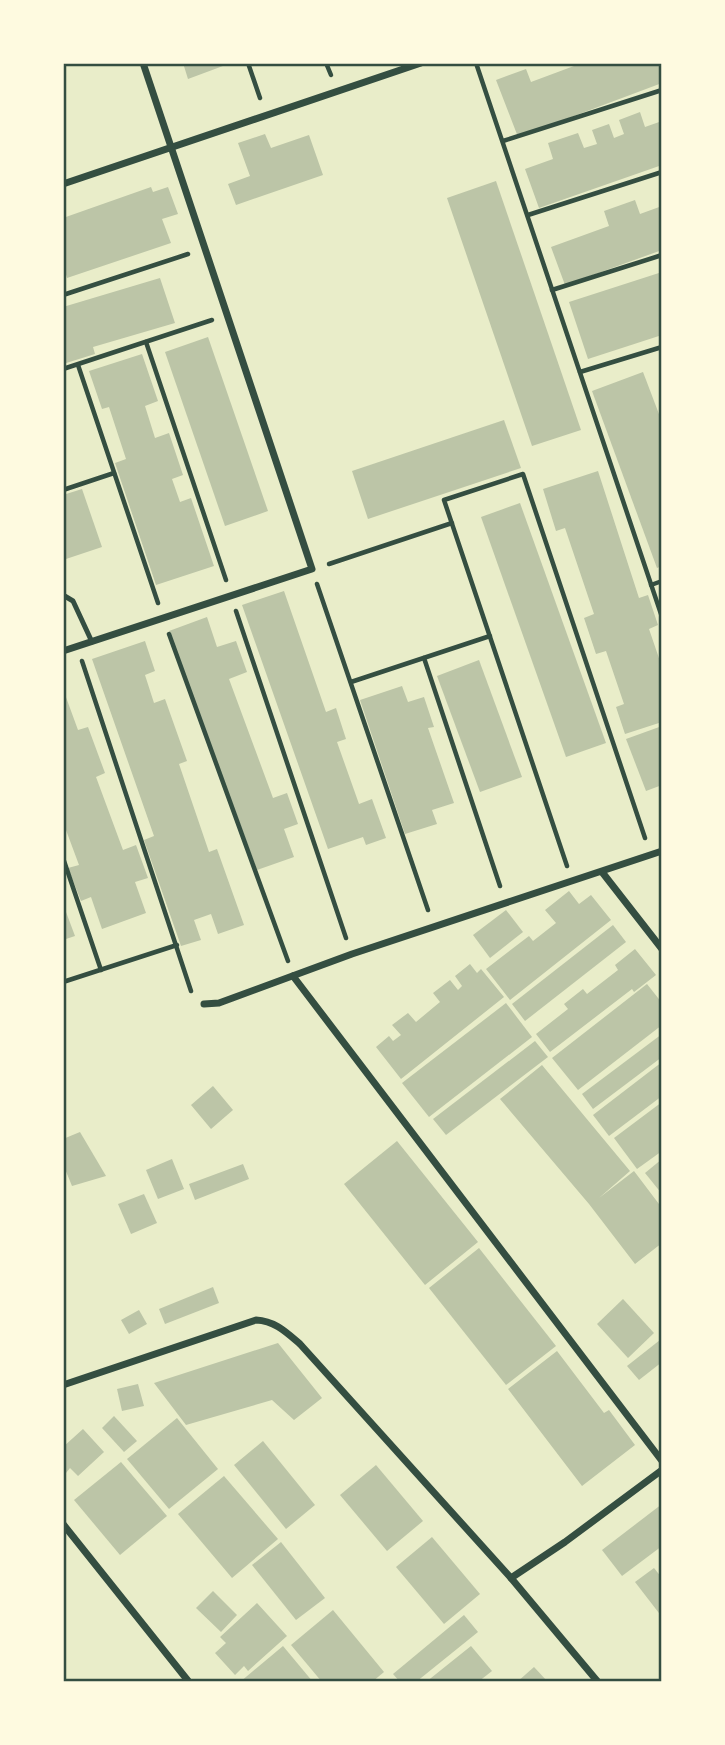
<svg xmlns="http://www.w3.org/2000/svg" width="725" height="1745" viewBox="0 0 725 1745" font-family="Spectral,serif">
<style>
.building{fill:#bcc5a7}
.lines{fill:none;stroke-linecap:round;stroke-linejoin:round}
.path{stroke:#344e41;stroke-width:4.5}
.service{stroke:#344e41;stroke-width:5}
.minor{stroke:#344e41;stroke-width:7}
.neatline{fill:none;stroke:#344e41;stroke-width:2.5}
</style>
<rect width="100%" height="100%" fill="#e9edc9"/>
<!-- building -->
<g class="building">
<polygon points="183,63 231,63 188,79"/>
<polygon points="582,63 662,63 662,83 518,137 496,80 526,69 531,82"/>
<polygon points="640,112 645,127 662,121 662,165 539,208 525,169 553,159 548,143 578,133 584,148 597,144 592,130 609,124 614,138 624,134 619,120"/>
<polygon points="265,134 271,148 309,135 323,175 236,205 228,184 250,176 238,143"/>
<polygon points="496,181 581,430 532,446 447,198"/>
<polygon points="151,187 153,192 168,187 178,214 162,219 171,243 67,278 65,271 63,272 63,218"/>
<polygon points="635,200 640,214 662,206 662,250 565,285 551,247 609,226 604,211"/>
<polygon points="662,272 662,335 588,359 569,302"/>
<polygon points="160,278 175,323 93,347 95,354 63,364 63,307"/>
<polygon points="208,337 268,511 225,526 165,352"/>
<polygon points="142,354 158,401 145,406 155,438 169,433 183,475 172,479 180,502 191,498 214,566 156,585 115,463 126,459 109,407 102,409 89,371"/>
<polygon points="643,372 662,422 662,566 657,568 592,391"/>
<polygon points="504,420 521,468 368,519 352,471"/>
<polygon points="598,471 639,598 648,595 658,625 649,629 662,667 662,722 625,734 616,707 624,704 606,651 596,654 584,618 594,614 565,528 556,531 543,489"/>
<polygon points="82,489 102,547 63,560 63,495"/>
<polygon points="520,503 606,743 566,757 481,517"/>
<polygon points="284,591 326,712 336,708 346,739 337,742 359,804 372,799 386,838 366,845 363,837 328,849 242,605"/>
<polygon points="207,617 217,647 236,641 247,672 229,679 273,798 287,793 298,824 284,829 294,857 257,870 169,631"/>
<polygon points="145,641 155,671 145,675 154,703 165,699 187,761 179,764 209,852 217,849 244,925 218,934 211,914 194,920 201,940 181,946 144,840 154,836 92,659"/>
<polygon points="479,660 522,777 480,792 437,676"/>
<polygon points="402,686 408,702 424,697 434,727 428,728 454,803 432,810 437,824 405,834 360,700"/>
<polygon points="63,689 78,730 88,727 105,773 96,777 123,850 136,845 148,878 135,882 146,913 102,929 91,897 81,901 68,868 79,865 63,822"/>
<polygon points="662,726 662,785 646,791 626,739"/>
<polygon points="569,891 579,904 591,895 611,920 510,1000 486,969 529,936 533,941 556,923 545,910"/>
<polygon points="63,904 75,936 63,940"/>
<polygon points="506,910 523,932 490,958 473,935"/>
<polygon points="613,925 626,942 525,1021 512,1004"/>
<polygon points="635,949 656,975 634,992 632,989 550,1052 536,1034 568,1009 564,1004 583,989 587,994 618,970 615,965"/>
<polygon points="470,964 477,973 481,969 504,997 401,1079 376,1047 389,1036 393,1041 401,1035 392,1025 408,1013 416,1022 440,1002 433,993 450,980 458,990 462,986 455,976"/>
<polygon points="647,984 662,1003 662,1025 578,1090 552,1058"/>
<polygon points="506,1003 532,1037 429,1117 402,1083"/>
<polygon points="662,1034 662,1057 593,1109 582,1094"/>
<polygon points="535,1041 548,1057 446,1135 433,1119"/>
<polygon points="662,1062 662,1096 609,1136 593,1115"/>
<polygon points="542,1065 630,1171 599,1198 634,1171 662,1208 662,1243 635,1264 589,1204 500,1099"/>
<polygon points="213,1086 233,1110 211,1129 191,1105"/>
<polygon points="662,1102 662,1151 637,1169 614,1138"/>
<polygon points="80,1132 106,1176 72,1186 63,1164 63,1139"/>
<polygon points="397,1141 478,1242 425,1285 344,1184"/>
<polygon points="172,1159 184,1189 158,1199 146,1170"/>
<polygon points="662,1159 662,1194 645,1173"/>
<polygon points="243,1164 249,1179 195,1200 189,1184"/>
<polygon points="144,1194 157,1223 131,1234 118,1204"/>
<polygon points="479,1248 556,1346 506,1385 429,1288"/>
<polygon points="213,1287 219,1303 165,1324 159,1309"/>
<polygon points="623,1299 654,1333 628,1358 597,1324"/>
<polygon points="139,1310 147,1324 129,1334 121,1320"/>
<polygon points="660,1340 662,1342 662,1362 639,1380 627,1366"/>
<polygon points="278,1343 322,1398 294,1420 272,1400 186,1425 154,1383"/>
<polygon points="557,1351 604,1413 609,1410 635,1445 582,1486 508,1389"/>
<polygon points="138,1384 144,1406 122,1411 117,1389"/>
<polygon points="114,1416 137,1441 124,1452 102,1428"/>
<polygon points="177,1418 218,1469 169,1509 127,1459"/>
<polygon points="83,1429 104,1452 78,1476 70,1468 66,1473 63,1470 63,1447"/>
<polygon points="263,1441 315,1505 286,1529 234,1465"/>
<polygon points="121,1462 167,1516 120,1555 74,1500"/>
<polygon points="376,1465 423,1521 387,1551 340,1495"/>
<polygon points="224,1476 278,1539 232,1578 178,1514"/>
<polygon points="662,1504 662,1546 622,1576 602,1550"/>
<polygon points="432,1537 480,1594 444,1624 396,1567"/>
<polygon points="281,1542 325,1598 296,1620 252,1565"/>
<polygon points="654,1568 662,1578 662,1617 635,1582"/>
<polygon points="213,1591 237,1615 221,1632 196,1608"/>
<polygon points="257,1603 287,1636 248,1671 244,1666 235,1675 215,1653 226,1643 220,1637"/>
<polygon points="333,1610 384,1672 372,1682 322,1682 291,1645"/>
<polygon points="464,1615 478,1632 416,1682 400,1682 393,1674"/>
<polygon points="283,1646 313,1682 240,1682"/>
<polygon points="471,1646 492,1671 478,1682 426,1682"/>
<polygon points="534,1667 548,1682 517,1682"/>
</g>
<g class="lines">
<!-- path -->
<g class="path">
<polyline points="248,63 260,98"/>
<polyline points="326,63 331,75"/>
<polyline points="476,63 662,617"/>
<polyline points="503,141 662,90"/>
<polyline points="528,215 662,172"/>
<polyline points="552,290 662,255"/>
<polyline points="63,295 188,254"/>
<polyline points="146,342 226,580"/>
<polyline points="78,365 158,603"/>
<polyline points="63,369 212,320"/>
<polyline points="580,372 662,347"/>
<polyline points="63,490 114,473"/>
<polyline points="329,564 452,523"/>
<polyline points="317,584 428,910"/>
<polyline points="651,585 662,581"/>
<polyline points="236,611 346,938"/>
<polyline points="169,634 288,961"/>
<polyline points="424,658 500,886"/>
<polyline points="82,661 191,991"/>
<polyline points="351,682 490,636"/>
<polyline points="63,858 101,970"/>
<polyline points="567,866 444,500 523,474 645,838"/>
<polyline points="63,982 177,945"/>
</g>
<!-- service -->
<polyline class="service" points="63,595 73,601 92,642"/>
<!-- minor -->
<g class="minor">
<polyline points="63,184 421,63"/>
<polyline points="63,651 312,569 143,63"/>
<polyline points="602,872 662,949"/>
<polyline points="293,976 662,1461"/>
<polyline points="204,1004 219,1003 352,954 662,851"/>
<path d="M63 1385 256 1320C275 1321 286 1332 300 1344L511 1578 598 1682"/>
<polyline points="63,1524 189,1682"/>
<polyline points="511,1578 565,1542 662,1470"/>
</g>
</g>
<!-- border -->
<rect width="725" height="1745" fill="none" stroke="#fefae0" stroke-width="130"/>
<rect x="65" y="65" width="595" height="1615" class="neatline"/>
</svg>
